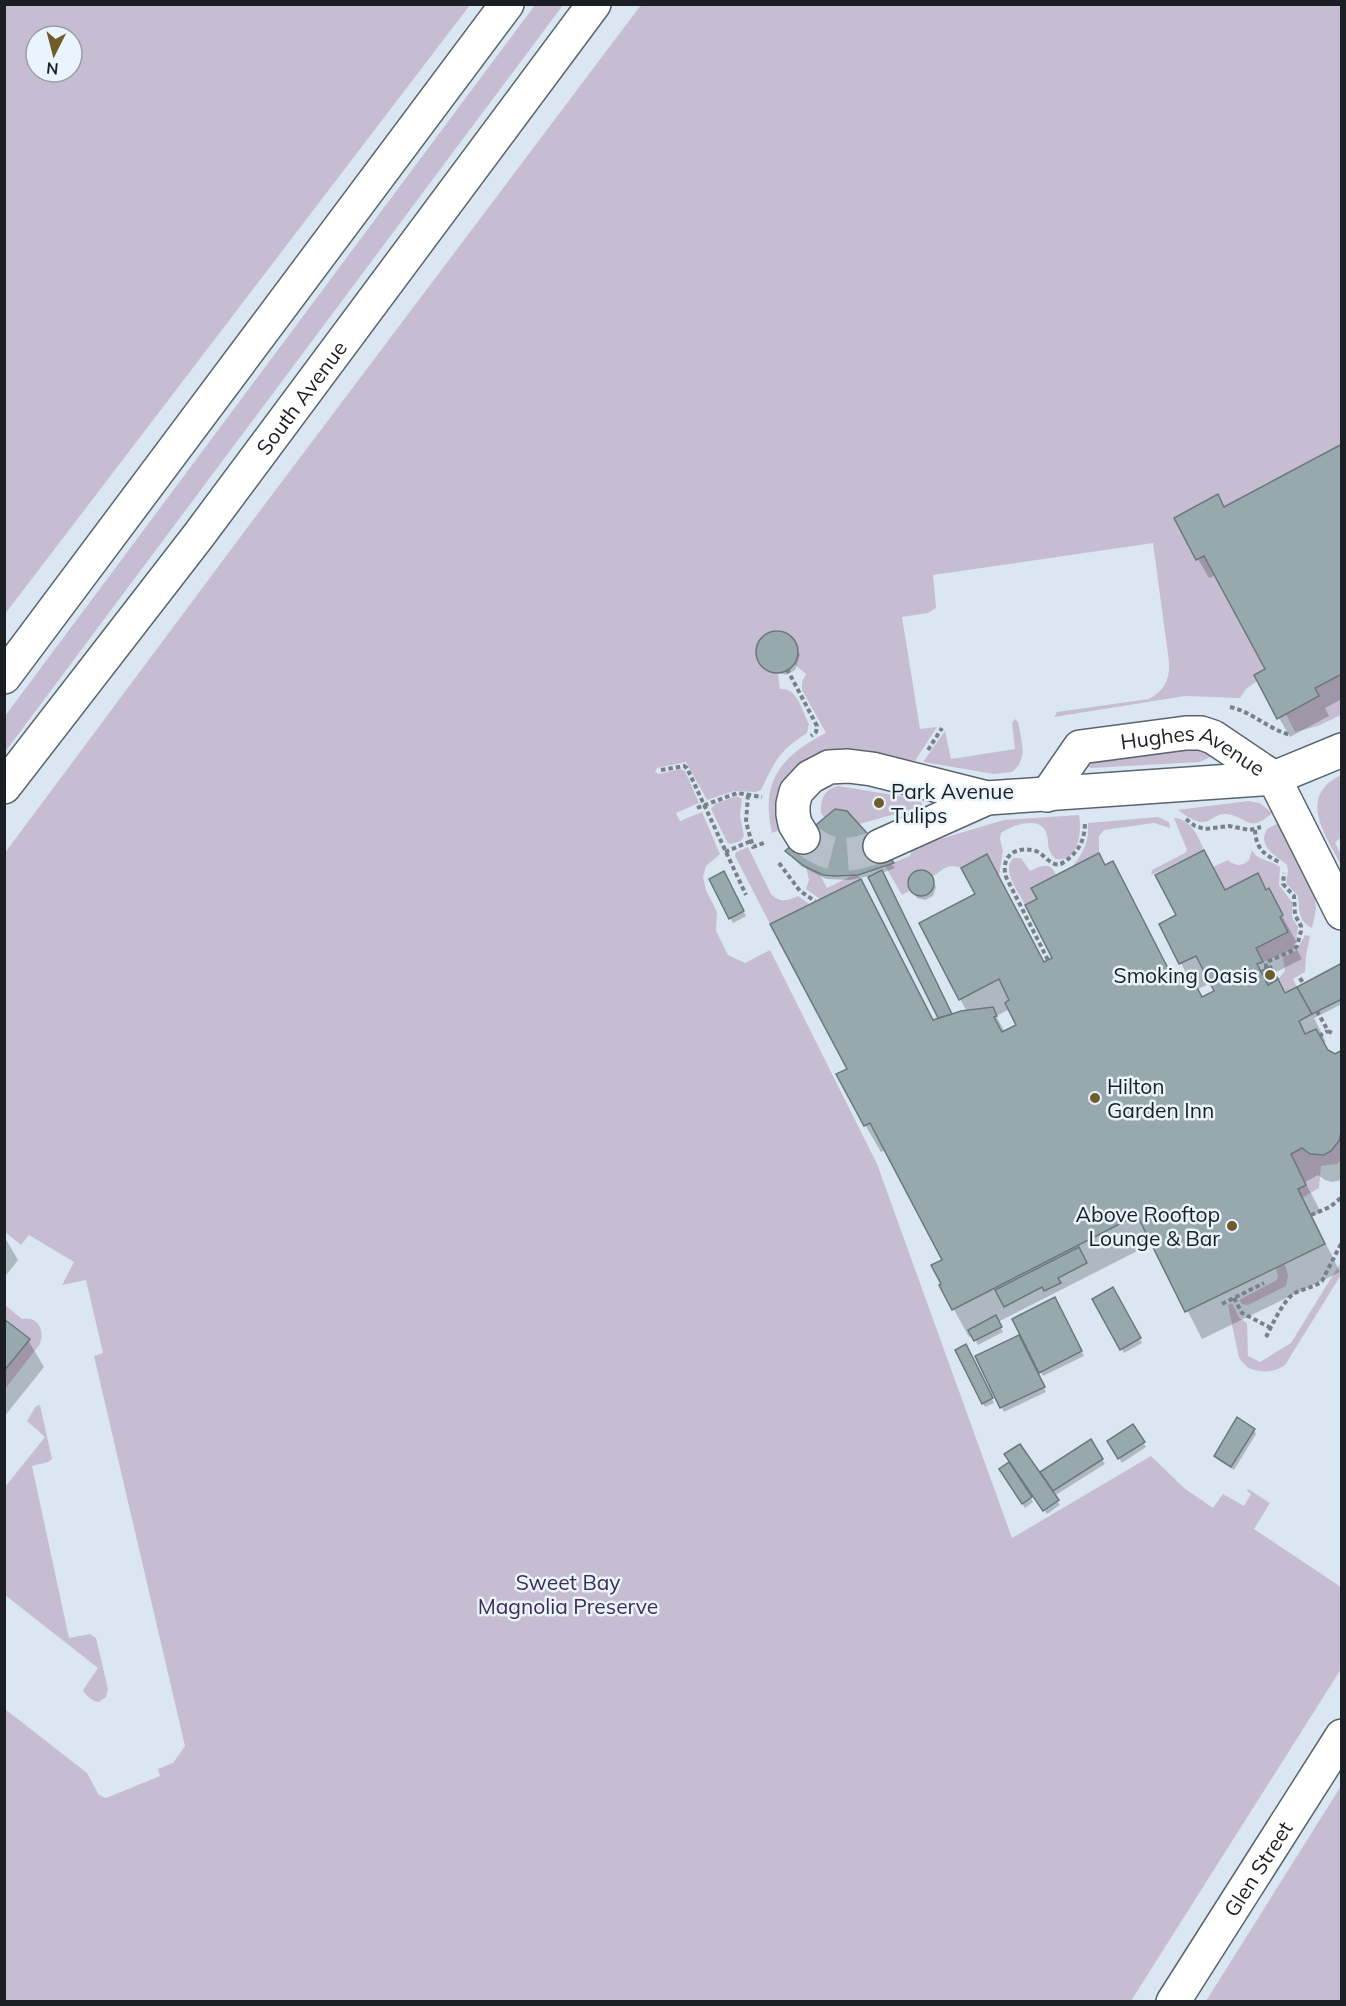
<svg xmlns="http://www.w3.org/2000/svg" width="1346" height="2006" viewBox="0 0 1346 2006" font-family="Mulish,sans-serif">
<style>
.green{fill:#c7bdd3;fill-rule:evenodd}
.shadow{fill:#0003;fill-rule:evenodd}
.building{fill:#98a9ad;stroke:#69797d;stroke-width:1.5}
.lines{fill:none;stroke-linecap:round;stroke-linejoin:round}
.minor-tunnel{stroke:#b4bfc9;stroke-width:33;stroke-dasharray:33 16;stroke-linecap:butt}
.minor-casing{stroke:#59646d;stroke-width:36}
.path{stroke:#798188;stroke-width:4;stroke-dasharray:4.5 3;stroke-linecap:butt}
.minor{stroke:#fff;stroke-width:33}
.poi-dot{fill:#705b2b;stroke:#e9f4fd;stroke-width:2}
.labels{text-anchor:middle;dominant-baseline:central;stroke-width:5;stroke-linejoin:round;paint-order:stroke}
.street-label{font-size:21px;fill:#1b1f23;stroke:#e9f4fd}
.poi-label{font-size:21px;fill:#1b1f23;stroke:#e9f4fd;text-anchor:start}
.park-label{font-size:21px;fill:#3f2a53;stroke:#e9f4fd}
</style>
<rect width="100%" height="100%" fill="#dae7f2"/>
<!-- green -->
<g class="green">
<path d="M5 4 470 5 5 614 4 5ZM36 36H72V72H36Z"/>
<polygon points="535,5 563,5 5,752 5,716"/>
<path d="M641 5H1341V444L1224 507 1217 495 1174 518 1196 559 1204 556 1265 669 1254 675 1257 681 1246 689 1240 698 1185 696 1054 717 1057 712 1149 699C1165 690 1170 679 1169 662L1153 543 933 575 936 608 928 613 902 617 920 729 937 727 915 761C879 754 839 738 806 759 800 763 793 770 790 777 786 786 786 817 785 828L772 833C760 781 781 756 826 733L802 690V682L806 674 794 664 799 650 791 636 776 630 761 637 756 654 763 668 778 673 780 689C797 687 802 710 809 724L807 733C779 751 775 761 761 790L756 792 734 791 707 800 686 762 657 768 655 772 659 774 680 769 685 771 699 803 676 813 680 821 702 812 720 854 706 866 703 877 706 890 717 912 716 931 728 955 745 963 770 950 877 1164 1012 1538 1151 1456 1184 1488 1213 1508 1223 1494 1244 1506 1251 1494 1247 1491 1248 1489 1270 1503 1254 1529 1341 1587V1669L1131 2001H5V1709L87 1773 99 1795 106 1798 160 1776 158 1769 173 1763 185 1746 94 1356 103 1353 86 1280 62 1285 74 1262 29 1235 21 1245 5 1232 4 854 244 532Z"/>
<polygon points="1341,674 1341,715 1318,726 1295,732 1286,714 1319,696 1315,688"/>
<path d="M1015 719 1018 722C1021 740 1029 759 1012 772L994 774 923 762 945 731 951 759 1015 749 1012 723Z"/>
<polygon points="1186,741 1211,755 1210,757 1200,762 1092,768 1083,766 1082,761"/>
<path d="M1341 775V838L1335 842 1341 855V865C1325 833 1297 797 1341 775Z"/>
<path d="M838 786 918 799 921 801 922 805 920 807 856 825 828 822 821 813C820 800 824 789 838 786Z"/>
<polygon points="736,796 742,799 740,816 744,836 741,841 730,844 727,842 711,809 715,804"/>
<path d="M1248 801 1260 803 1272 813C1248 835 1247 815 1225 814 1217 814 1214 818 1208 821 1197 825 1187 816 1178 810Z"/>
<path d="M1079 815C1082 831 1079 863 1056 859 1045 849 1050 843 1046 832 1039 815 1011 826 1001 833L1000 839 1003 851 999 876 987 855 961 868C947 863 943 870 932 877L929 872 919 869 911 874 907 884 911 890 902 895 885 866 910 856 913 847 1004 820Z"/>
<path d="M1158 817 1169 822 1170 828 1154 823 1104 830 1099 836V853L1072 867C1084 852 1089 842 1088 823Z"/>
<path d="M1174 818C1191 819 1198 836 1204 850L1151 875 1152 870 1185 853 1187 850Z"/>
<path d="M1279 823 1315 895 1316 909 1312 928C1297 920 1300 911 1298 896L1286 883 1288 871 1287 865C1275 855 1257 847 1267 829Z"/>
<path d="M748 847 771 894C780 903 787 901 798 896L809 904 770 924 735 856 736 852Z"/>
<path d="M1252 850C1258 862 1270 859 1280 867L1279 885 1292 902V917L1298 927 1296 942 1293 949 1263 962 1256 948 1287 931 1269 889 1266 890 1257 874 1225 890 1213 867 1228 860C1234 866 1242 867 1249 860Z"/>
<path d="M1013 858H1021L1030 871C1041 866 1050 861 1056 875L1031 887 1037 899 1025 905C1019 892 1001 871 1013 858Z"/>
<polygon points="806,867 819,873 827,888 853,875 858,875 861,879 820,899 806,889 809,880"/>
<polygon points="1305,935 1310,936 1306,956 1305,972 1293,979 1297,987 1285,993 1278,979 1285,971 1283,958 1297,950"/>
<polygon points="1341,1128 1341,1160 1337,1164 1321,1166 1319,1188 1302,1198 1298,1189 1306,1184 1291,1154 1302,1148 1316,1155 1331,1151 1339,1141"/>
<path d="M1341 1262V1275L1285 1365C1274 1373 1261 1373 1248 1368L1239 1358 1228 1305 1232 1303 1239 1318 1247 1323 1248 1356 1260 1362 1291 1343Z"/>
<polygon points="1285,1264 1288,1276 1286,1286 1248,1305 1242,1304 1239,1300 1277,1280 1278,1276 1276,1268"/>
<path d="M5 1305 22 1319C38 1316 45 1330 40 1344L5 1389V1371L29 1339 5 1319Z"/>
<path d="M40 1405 52 1459 48 1462 32 1466 69 1638 90 1634 96 1638 108 1689 106 1697 99 1702C93 1702 85 1695 83 1690L98 1668 5 1595V1487L45 1437 27 1421 36 1406Z"/>
<polygon points="1341,1786 1341,2001 1206,2001"/>
</g>
<!-- shadow -->
<g class="shadow">
<polygon points="1342,446 1342,699 1325,708 1329,716 1290,737 1279,718 1267,670 1216,575 1209,578 1198,559 1224,508"/>
<polygon points="776,632 790,637 800,655 795,670 786,675 764,667 757,654 762,638"/>
<path d="M846 812 895 868 882 873 952 1016 967 1012 921 923 1045 963 1175 982 1187 975 1181 963 1178 916 1204 852 1226 892 1268 890 1297 943 1294 944 1302 959 1274 973 1286 995 1342 965V1004L1314 1018 1326 1042 1322 1044 1325 1048 1335 1056 1342 1052V1180L1332 1182 1325 1180 1318 1175 1305 1182 1321 1212 1312 1216 1340 1272 1202 1339 1153 1243 998 1322 1003 1332 978 1345 973 1335 969 1337 941 1286 943 1284 944 1260 886 1150 881 1152 865 1125 849 1069 940 1020 870 876 850 880 826 879 801 866 787 852ZM1211 983 1216 992 1203 998 1198 989ZM1010 1009 1018 1025 1005 1032 996 1016Z"/>
<polygon points="920,871 928,873 936,887 933,896 925,900 917,898 909,884 912,875"/>
<polygon points="723,873 746,916 733,923 711,879"/>
<polygon points="4,1236 18,1260 4,1278"/>
<polygon points="1112,1289 1142,1343 1124,1353 1094,1299"/>
<polygon points="1054,1299 1084,1356 1043,1376 1032,1356 1030,1357 1046,1392 1004,1412 977,1357 1022,1335"/>
<polygon points="4,1321 28,1340 44,1367 4,1417"/>
<polygon points="965,1346 994,1403 985,1407 957,1350"/>
<polygon points="1133,1426 1146,1447 1122,1463 1109,1442"/>
<polygon points="1254,1430 1256,1434 1234,1470 1218,1460 1215,1456"/>
<polygon points="1090,1441 1105,1464 1054,1496 1060,1505 1047,1514 1024,1480 1022,1482 1033,1502 1025,1508 1001,1469 1011,1462 1049,1486 1042,1472"/>
</g>
<!-- building -->
<g class="building">
<polygon points="1342,444 1342,674 1315,688 1319,696 1277,719 1254,675 1265,669 1204,556 1196,560 1174,518 1218,494 1224,507"/>
<circle cx="777" cy="652" r="21"/>
<polygon points="835,809 847,811 894,863 858,875 835,876 823,875 804,866 785,851"/>
<polygon points="1204,850 1225,890 1258,873 1266,890 1269,888 1283,915 1280,917 1288,932 1256,948 1263,962 1257,964 1268,985 1278,979 1285,993 1297,987 1312,1014 1299,1021 1305,1034 1316,1029 1328,1050 1335,1054 1342,1050 1342,1128 1339,1141 1331,1151 1324,1155 1310,1154 1302,1148 1291,1154 1306,1185 1298,1189 1325,1244 1185,1312 1137,1215 952,1310 939,1285 941,1284 931,1265 942,1260 870,1123 864,1126 836,1074 847,1069 770,924 861,879 933,1020 961,1011 993,1007 997,1016 994,1017 1002,1032 1016,1025 1005,1003 1009,1000 999,979 959,1000 919,923 975,894 961,868 987,854 1044,962 1052,958 1025,905 1037,899 1031,888 1099,853 1105,865 1113,861 1174,980 1189,972 1202,997 1214,991 1196,956 1179,964 1159,924 1176,915 1155,875"/>
<circle cx="921" cy="883" r="13"/>
<polygon points="882,870 952,1014 938,1018 868,877"/>
<polygon points="724,871 744,911 729,919 709,879"/>
<polygon points="1342,963 1342,999 1312,1014 1297,987"/>
<polygon points="1271,966 1278,979 1268,985 1261,971"/>
<polygon points="1079,1247 1087,1263 1058,1278 1061,1283 1044,1291 1042,1287 1004,1307 995,1290"/>
<polygon points="1113,1287 1141,1338 1120,1350 1092,1299"/>
<polygon points="1055,1297 1082,1351 1039,1373 1012,1319"/>
<polygon points="996,1315 1002,1327 974,1341 968,1330"/>
<polygon points="4,1319 30,1339 4,1371"/>
<polygon points="1019,1335 1045,1387 1000,1408 975,1356"/>
<polygon points="966,1344 993,1398 982,1404 955,1350"/>
<polygon points="1237,1417 1255,1429 1231,1467 1214,1456"/>
<polygon points="1133,1424 1145,1442 1118,1459 1107,1441"/>
<polygon points="1091,1439 1103,1459 1053,1491 1040,1472"/>
<polygon points="1020,1444 1059,1500 1043,1511 1004,1454"/>
<polygon points="1009,1462 1032,1497 1022,1504 999,1469"/>
</g>
<g class="lines">
<!-- minor-tunnel -->
<path class="minor-tunnel" d="M803 837C831 859 846 858 880 846"/>
<defs>
<g id="minor">
<polyline points="4,677 507,4"/>
<path id="s1" d="M4 787 199 535 594 4"/>
<path id="s2" d="M1047 795 1080 747 1186 733H1201L1213 737 1274 778 1342 913"/>
<polyline points="803,837 795,824 793,814 793,804 796,792 810,777 829,767 848,766 872,769 987,798 1274,778 1342,750"/>
<polyline points="880,846 987,798"/>
<path id="s3" d="M1173 2002 1342 1736"/>
</g>
</defs>
<!-- minor casing -->
<use href="#minor" class="minor-casing"/>
<!-- path -->
<g class="path">
<polyline points="787,669 817,726 816,732 811,736"/>
<path d="M1230 707C1253 712 1269 730 1291 735"/>
<polyline points="928,750 942,728"/>
<polyline points="661,770 684,766 687,768 746,895"/>
<polyline points="748,795 746,822 753,847 766,842"/>
<polyline points="697,808 737,793 762,797"/>
<polyline points="1186,819 1195,826 1205,829 1229,826 1250,830 1261,827"/>
<path d="M1255 830C1256 848 1263 854 1279 862"/>
<polyline points="725,852 751,841"/>
<polyline points="779,863 800,891 815,901"/>
<path d="M1048 960 1006 877C1000 856 1016 845 1036 851 1043 854 1048 862 1055 864 1059 865 1061 864 1064 862 1079 852 1085 840 1085 822"/>
<polyline points="1266,968 1266,963 1269,961 1294,950 1297,946 1301,931 1301,926 1295,915 1294,896 1283,884 1284,873"/>
<polyline points="1300,978 1303,983"/>
<polyline points="1317,1011 1328,1031 1332,1033"/>
<polyline points="1319,1036 1328,1031"/>
<polyline points="1311,1215 1330,1207 1342,1197"/>
<polyline points="1234,1298 1242,1313 1271,1328"/>
<polyline points="1222,1304 1264,1283"/>
<path d="M1266 1337C1272 1325 1284 1299 1295 1293 1304 1288 1314 1288 1322 1281L1342 1242"/>
</g>
<!-- minor -->
<use href="#minor" class="minor"/>
</g>
<!-- markers -->
<g class="poi-dot">
<circle cx="879" cy="803" r="6"/>
<circle cx="1270" cy="975" r="6"/>
<circle cx="1095" cy="1098" r="6"/>
<circle cx="1232" cy="1226" r="6"/>
</g>
<g class="labels">
<!-- street labels -->
<g class="street-label">
<text stroke="none"><textPath href="#s1" startOffset="490">South Avenue</textPath></text>
<text stroke="none"><textPath href="#s2" startOffset="176">Hughes Avenue</textPath></text>
<text stroke="none"><textPath href="#s3" startOffset="158">Glen Street</textPath></text>
</g>
<!-- poi labels -->
<g class="poi-label">
<text x="891" y="791">Park Avenue<tspan x="891" dy="24">Tulips</tspan></text>
<text x="1258" y="975" text-anchor="end">Smoking Oasis</text>
<text x="1107" y="1086">Hilton<tspan x="1107" dy="24">Garden Inn</tspan></text>
<text x="1220" y="1214" text-anchor="end">Above Rooftop<tspan x="1220" dy="24">Lounge &amp; Bar</tspan></text>
</g>
<!-- park labels -->
<g class="park-label">
<text x="568" y="1582">Sweet Bay<tspan x="568" dy="24">Magnolia Preserve</tspan></text>
</g>
</g>
<!-- border -->
<rect width="1346" height="2006" fill="none" stroke="#1b1f23" stroke-width="12"/>
<!-- north arrow -->
<g transform="translate(54 54) rotate(186)"><circle r="28" fill="#e9f4fd" stroke="#979fa6" stroke-width="1.5"/>
<path d="M0-4.5L10 22L0 15L-10 22Z" fill="#705b2b"/>
<text y="-9" font-size="16" font-weight="bold" text-anchor="middle" fill="#1b1f23">N</text>
</g>
</svg>
